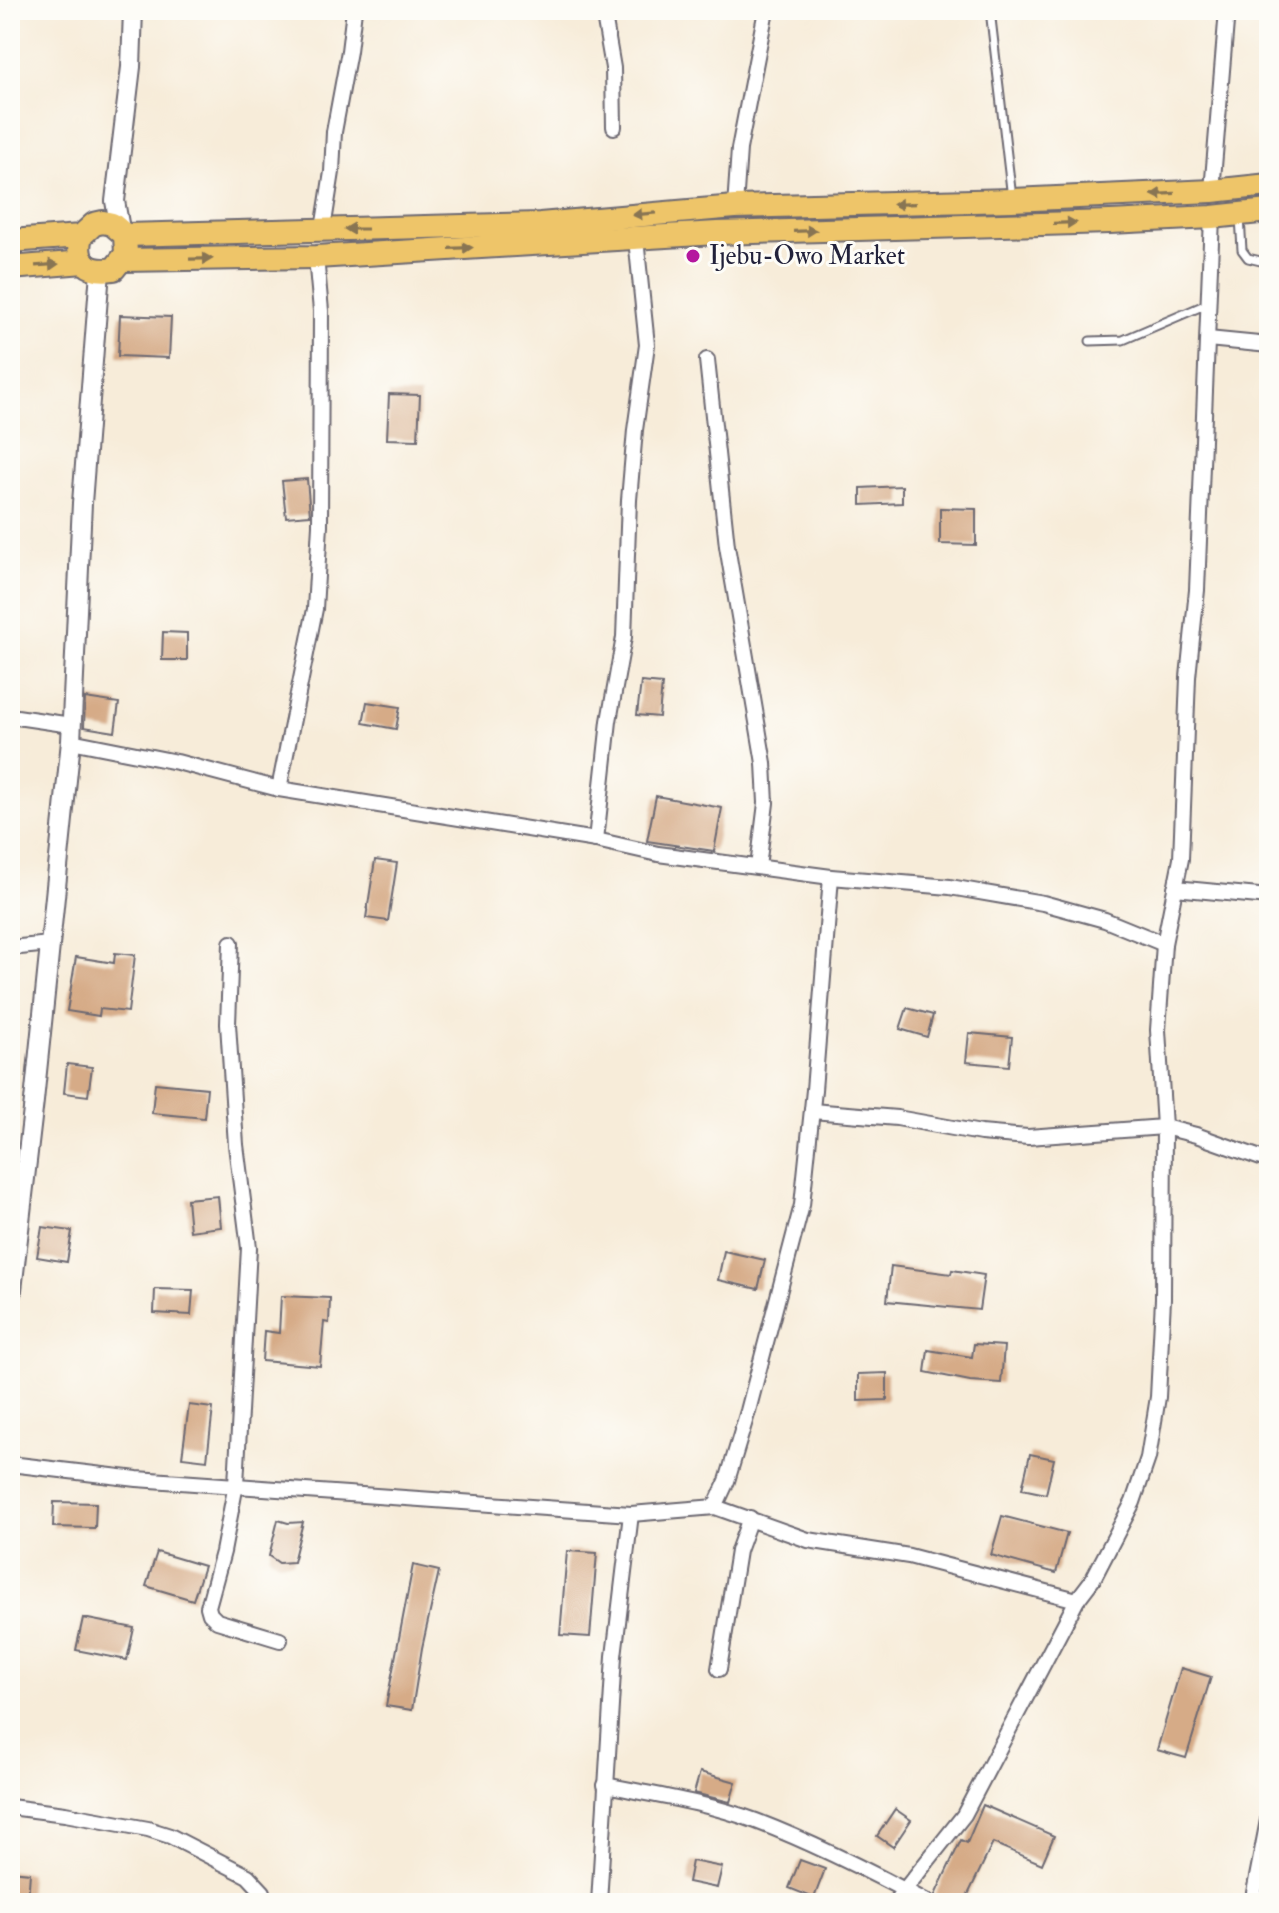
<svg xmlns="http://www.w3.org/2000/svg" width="1279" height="1913" viewBox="0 0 1279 1913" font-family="'IM FELL Double Pica',serif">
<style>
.building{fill:#d6ab87}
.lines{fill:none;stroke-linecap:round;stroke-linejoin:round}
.service-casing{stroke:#6d6972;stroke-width:11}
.minor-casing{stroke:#6d6972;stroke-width:18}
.tertiary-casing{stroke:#6d6972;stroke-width:22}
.primary-casing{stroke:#6d6972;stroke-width:26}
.service{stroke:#fff;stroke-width:7}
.minor{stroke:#fff;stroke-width:14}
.tertiary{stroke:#fff;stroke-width:18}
.primary{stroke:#eec569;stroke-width:22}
.oneway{fill:#887452}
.poi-dot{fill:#b5179e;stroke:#fdfcf7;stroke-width:3}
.labels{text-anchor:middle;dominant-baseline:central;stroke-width:6;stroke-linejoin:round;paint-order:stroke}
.poi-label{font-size:26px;fill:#22223b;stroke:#fdfcf7;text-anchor:start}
</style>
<rect width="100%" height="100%" fill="#fdfcf7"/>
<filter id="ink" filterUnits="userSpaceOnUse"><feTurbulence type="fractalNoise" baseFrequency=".0125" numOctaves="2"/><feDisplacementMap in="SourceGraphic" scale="16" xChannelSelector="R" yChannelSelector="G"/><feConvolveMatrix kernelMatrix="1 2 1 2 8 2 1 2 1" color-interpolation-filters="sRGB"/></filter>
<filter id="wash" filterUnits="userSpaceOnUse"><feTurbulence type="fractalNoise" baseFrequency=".006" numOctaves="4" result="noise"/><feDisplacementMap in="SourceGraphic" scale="32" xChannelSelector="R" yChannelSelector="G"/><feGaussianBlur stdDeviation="1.8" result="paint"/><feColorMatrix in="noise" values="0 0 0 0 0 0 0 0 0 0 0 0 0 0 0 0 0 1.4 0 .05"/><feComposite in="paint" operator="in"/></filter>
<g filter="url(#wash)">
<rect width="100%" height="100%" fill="#f7ecd9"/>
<g id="blocks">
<!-- building -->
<g class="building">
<polygon points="120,315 171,317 169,358 118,356"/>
<polygon points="389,394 420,395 418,440 387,439"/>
<polygon points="307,479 310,515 286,517 282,481"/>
<polygon points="902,486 902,503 861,505 861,488"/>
<polygon points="940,508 976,509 976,545 940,544"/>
<polygon points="163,632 187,633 187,660 162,660"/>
<polygon points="641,682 662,684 659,717 637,715"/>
<polygon points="85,698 119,703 115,732 84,727"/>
<polygon points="367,702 400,707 396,729 363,723"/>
<polygon points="656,796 722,808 714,851 647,841"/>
<polygon points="375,860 397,863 388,921 366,918"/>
<polygon points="115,953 135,955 128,1012 100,1009 99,1016 67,1011 76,957 114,963"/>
<polygon points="907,1008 933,1015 927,1037 900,1029"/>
<polygon points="969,1033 1012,1037 1009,1066 966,1062"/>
<polygon points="67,1064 92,1067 88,1096 64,1093"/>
<polygon points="155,1083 207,1088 204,1118 152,1113"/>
<polygon points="218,1196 221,1227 190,1231 187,1199"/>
<polygon points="42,1227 72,1231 67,1262 37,1257"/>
<polygon points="724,1251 765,1260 758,1289 718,1280"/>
<polygon points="891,1266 951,1274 952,1270 984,1275 979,1310 887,1301"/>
<polygon points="155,1289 193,1290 191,1315 154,1313"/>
<polygon points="281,1296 330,1298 329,1323 324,1322 320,1366 262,1361 264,1331 279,1333"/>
<polygon points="974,1344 1004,1346 1001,1383 970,1381 925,1372 928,1350 972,1357"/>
<polygon points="887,1373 887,1400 858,1401 858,1374"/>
<polygon points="189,1405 213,1408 207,1460 182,1457"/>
<polygon points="1030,1454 1054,1459 1046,1494 1022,1489"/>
<polygon points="54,1502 96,1503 95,1528 53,1527"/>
<polygon points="1002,1516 1067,1533 1056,1573 991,1555"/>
<polygon points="278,1520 288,1523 303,1522 293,1562 279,1563 269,1556"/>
<polygon points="567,1551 597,1553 590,1637 560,1635"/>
<polygon points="157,1552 204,1566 193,1600 146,1586"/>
<polygon points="413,1565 439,1571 422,1648 412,1710 386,1706"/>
<polygon points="83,1618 134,1628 127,1660 76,1650"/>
<polygon points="1181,1668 1211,1677 1186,1758 1157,1750"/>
<polygon points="700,1772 736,1782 730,1802 694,1793"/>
<polygon points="983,1805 1054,1836 1042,1864 993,1843 964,1903 942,1903 935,1895 961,1840 967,1843"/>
<polygon points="895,1809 911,1820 893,1847 877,1836"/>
<polygon points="800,1860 825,1869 814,1898 789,1888"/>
<polygon points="692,1861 722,1867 717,1888 688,1882"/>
<polygon points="10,1871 30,1873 28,1900 10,1898"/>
</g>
</g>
</g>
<g filter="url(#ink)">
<use href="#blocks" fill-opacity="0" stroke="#6d6972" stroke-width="2"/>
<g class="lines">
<defs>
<g id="service">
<polyline points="990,10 1012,198"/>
<polyline points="1240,217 1242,250 1248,258 1269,263"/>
<polyline points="1090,341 1123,340 1207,304"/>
</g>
<g id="minor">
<polyline points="603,10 613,68 614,127"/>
<polyline points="1212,191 1227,10"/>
<polyline points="735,207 739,149 766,10"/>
<polyline points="323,229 332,172 334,132 349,51 354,10"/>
<polyline points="1208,339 1269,345"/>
<polyline points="707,360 727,546 764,763 766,803 758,867"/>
<polyline points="10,716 71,725"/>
<polyline points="71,741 177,762 279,789 596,840 658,854 831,877 950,887 1043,903 1105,920 1164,944"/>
<polyline points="279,789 315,609 320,525 321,311 316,257"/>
<polyline points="596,840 609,721 624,637 629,500 635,430 647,345 636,239"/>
<polyline points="1175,888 1269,897"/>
<polyline points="231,943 228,1024 236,1145 249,1248 236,1484 223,1552 208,1607 210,1614 217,1621 280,1640"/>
<polyline points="10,948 50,944"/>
<polyline points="812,1111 897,1118 981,1133 1028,1137 1164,1127 1196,1135 1269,1161"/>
<polyline points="10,1464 137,1479 631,1514 715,1507 808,1540 909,1556 1077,1600"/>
<polyline points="715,1507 727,1481 748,1411 802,1205 814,1090 831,877"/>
<polyline points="719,1669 738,1551 750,1518"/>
<path d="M605 1785C655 1795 708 1803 756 1821 816 1844 873 1873 929 1903"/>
<polyline points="10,1807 65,1814 148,1829 170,1836 248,1876 263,1892 265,1903"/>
<polyline points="599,1903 614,1656 631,1514"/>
<polyline points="894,1903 964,1815 1077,1600 1093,1579 1133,1502 1148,1458 1158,1397 1163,1299 1164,1127 1158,1030 1164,944 1181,859 1188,677 1197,590 1212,217"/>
<polyline points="1252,1903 1269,1815"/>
</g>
<g id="tertiary">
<polyline points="120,229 115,201 131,67 133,10"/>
<polyline points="10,1307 34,1101 71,741 82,503 100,271"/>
</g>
<g id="primary">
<polyline points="125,235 540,224 735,207 1012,200 1212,191 1269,185"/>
<path d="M10 241 81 236 94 224 103 222 112 224 125 235 126 254 114 269C89 273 74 262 81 236"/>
<polyline points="123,260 316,257 717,233 1110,222 1212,217 1269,211"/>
<polyline points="10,268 84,262"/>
</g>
</defs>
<!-- service casing -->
<use href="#service" class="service-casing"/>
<!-- minor casing -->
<use href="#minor" class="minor-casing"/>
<!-- tertiary casing -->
<use href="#tertiary" class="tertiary-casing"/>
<!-- primary casing -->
<use href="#primary" class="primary-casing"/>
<!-- service -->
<use href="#service" class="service"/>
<!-- minor -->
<use href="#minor" class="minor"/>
<!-- tertiary -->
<use href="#tertiary" class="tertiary"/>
<!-- primary -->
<use href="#primary" class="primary"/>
</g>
<!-- one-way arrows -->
<defs><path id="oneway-solid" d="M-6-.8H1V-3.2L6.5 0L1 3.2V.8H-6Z" transform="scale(2)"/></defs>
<g class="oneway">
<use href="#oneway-solid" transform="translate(1163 194) rotate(177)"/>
<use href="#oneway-solid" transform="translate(904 204) rotate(178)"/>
<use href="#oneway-solid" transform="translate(644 214) rotate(175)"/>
<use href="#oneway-solid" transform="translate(1065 223) rotate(-2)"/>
<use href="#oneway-solid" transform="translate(356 229) rotate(-180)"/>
<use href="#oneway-solid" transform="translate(805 231) rotate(-2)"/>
<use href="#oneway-solid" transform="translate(461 248) rotate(-2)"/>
<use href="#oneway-solid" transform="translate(201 259) rotate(-1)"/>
<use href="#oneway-solid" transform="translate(47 265) rotate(-4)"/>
</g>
</g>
<!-- markers -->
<circle class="poi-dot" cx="693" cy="256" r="8"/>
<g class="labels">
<!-- poi labels -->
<g class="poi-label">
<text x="709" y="256">Ijebu-Owo Market</text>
</g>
</g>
<!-- margin -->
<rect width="1279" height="1913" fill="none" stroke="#fdfcf7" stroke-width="40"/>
</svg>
